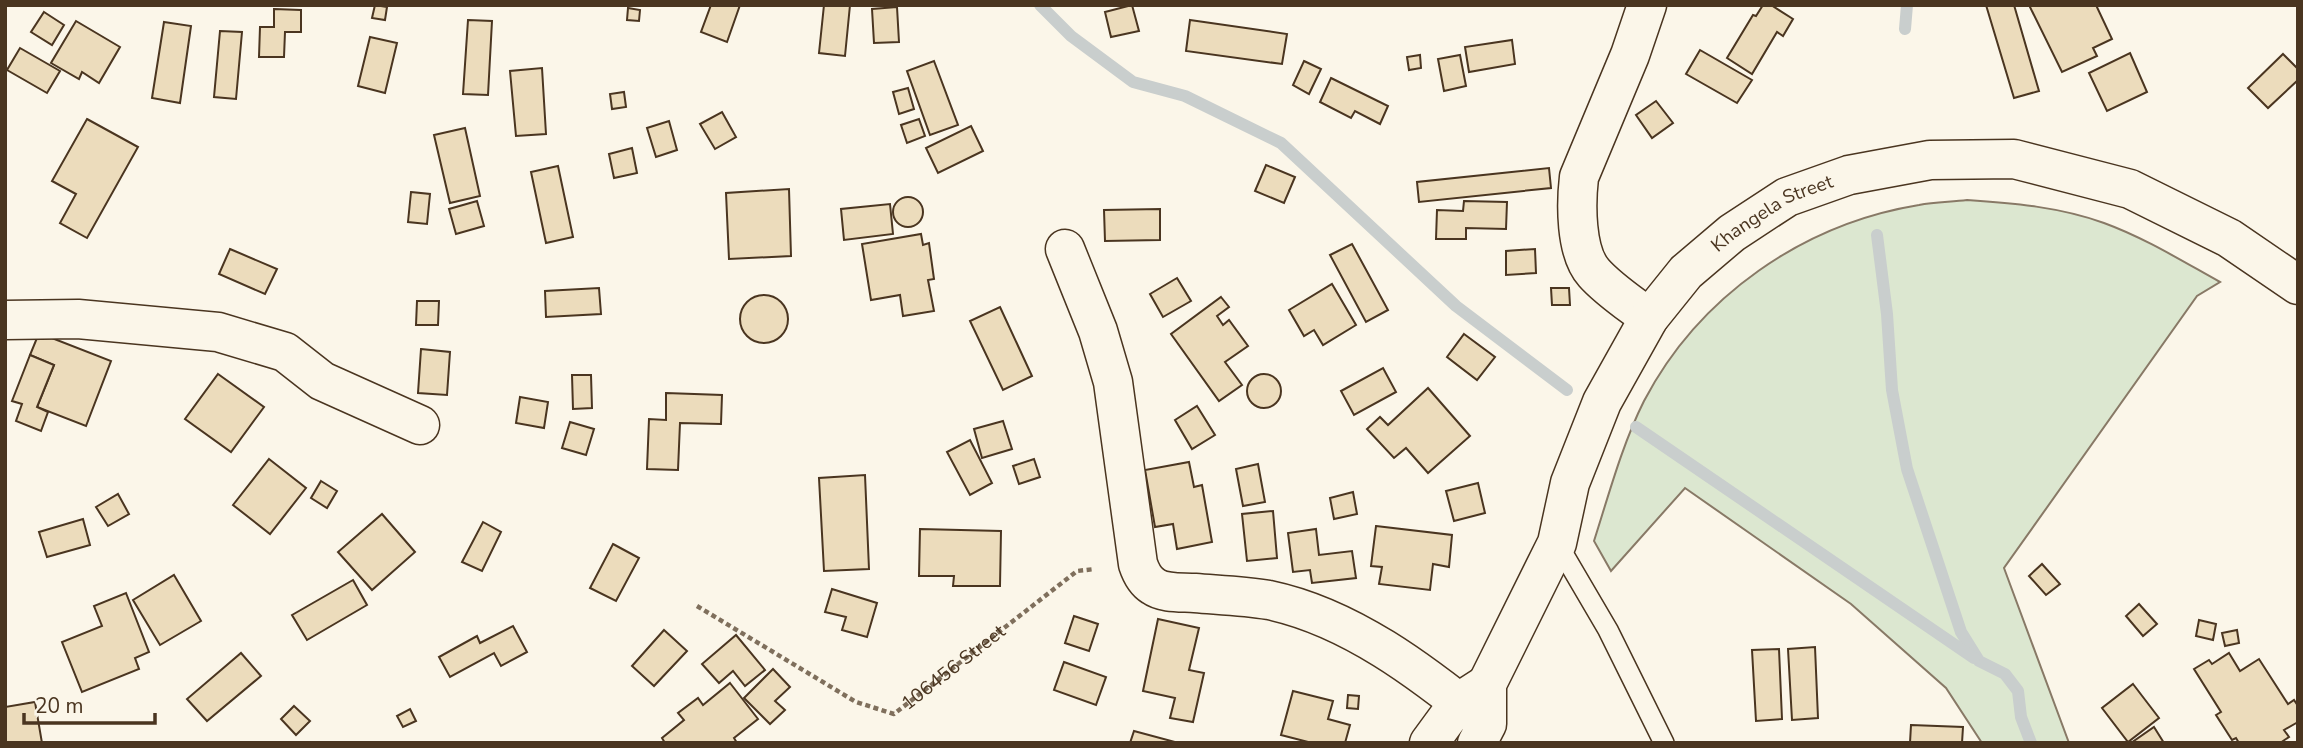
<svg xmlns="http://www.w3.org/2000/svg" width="2303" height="748" viewBox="0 0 2303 748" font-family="'Nunito Sans',sans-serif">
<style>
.green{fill:#dce7d0;stroke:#887966;stroke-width:2}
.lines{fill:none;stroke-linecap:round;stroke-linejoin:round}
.stream{stroke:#c9cecd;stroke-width:12}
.building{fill:#ecdcbc;stroke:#4a3520;stroke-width:2}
.lane-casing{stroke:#4a3520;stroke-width:22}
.street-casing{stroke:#4a3520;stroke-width:41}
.secondary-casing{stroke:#4a3520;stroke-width:41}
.path{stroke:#7f6f5c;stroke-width:4.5;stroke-dasharray:5 3.5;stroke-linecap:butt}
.lane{stroke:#fbf6e9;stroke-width:19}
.street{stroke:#fbf6e9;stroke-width:38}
.secondary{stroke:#fbf6e9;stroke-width:38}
.labels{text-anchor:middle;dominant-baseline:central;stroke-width:5;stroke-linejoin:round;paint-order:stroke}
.street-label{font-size:19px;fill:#4a3520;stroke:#fbf6e9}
</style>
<rect width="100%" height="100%" fill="#fbf6e9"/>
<!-- green -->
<path class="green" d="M1967 200C2013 203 2060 207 2104 223 2145 238 2182 261 2220 282L2197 296 2004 568 2069 743H1982L1946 688 1851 604 1685 488 1611 571 1594 541C1609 494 1622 445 1644 401 1699 296 1803 224 1919 205 1935 202 1951 202 1967 200Z"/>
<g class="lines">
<!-- stream -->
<g class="stream">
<polyline points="1040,5 1071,36 1133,82 1185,96 1281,143 1456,306 1567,390"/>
<polyline points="1905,29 1907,5"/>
<polyline points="1877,235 1887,314 1892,390 1907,469 1961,632 1979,661 2005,674 2018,691 2021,717 2031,743"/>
<polyline points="1636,427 1974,658"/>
</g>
</g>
<!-- building -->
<g class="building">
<polygon points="375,5 387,7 385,20 372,18"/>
<polygon points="711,5 740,5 727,42 701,32"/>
<polygon points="824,5 850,5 845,56 819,53"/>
<polygon points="1132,5 1139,31 1111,37 1105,12"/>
<polygon points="1763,5 1771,5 1793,19 1783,36 1777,32 1752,74 1727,58 1753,15 1756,16"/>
<polygon points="1986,5 2014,5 2039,91 2014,98"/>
<polygon points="2029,5 2096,5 2112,39 2093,48 2097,56 2062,72"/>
<polygon points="897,7 899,42 874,43 872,9"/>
<polygon points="628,8 640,10 639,21 627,20"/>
<polygon points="274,9 301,10 301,32 285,32 284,57 259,57 260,27 274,27"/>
<polygon points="44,12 64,25 52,45 31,32"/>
<polygon points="468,20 492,21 488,95 463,94"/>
<polygon points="1190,20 1287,34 1282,64 1186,51"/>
<polygon points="76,21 120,47 99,83 82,72 79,79 51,63"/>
<polygon points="164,22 191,26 180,103 152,98"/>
<polygon points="220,31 242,32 236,99 214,97"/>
<polygon points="370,37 397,43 385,93 358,86"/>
<polygon points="1512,40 1515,64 1469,72 1465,47"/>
<polygon points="20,48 60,71 47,93 7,70"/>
<polygon points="1700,50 1752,80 1737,103 1686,74"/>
<polygon points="2130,53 2147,92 2107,111 2089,73"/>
<polygon points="2283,54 2298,69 2298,80 2268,108 2248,88"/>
<polygon points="1420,55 1421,68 1409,70 1407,57"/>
<polygon points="1460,55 1466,86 1444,91 1438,59"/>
<polygon points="934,61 958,125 930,135 907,71"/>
<polygon points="1304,61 1321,69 1309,94 1293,85"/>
<polygon points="542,68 546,134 516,136 510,71"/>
<polygon points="1331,78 1388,106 1380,124 1355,111 1351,118 1320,102"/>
<polygon points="908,88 914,109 899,114 893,92"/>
<polygon points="624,92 626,107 612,109 610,94"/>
<polygon points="1656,101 1673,123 1652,138 1636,115"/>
<polygon points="722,112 736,137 715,149 700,124"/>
<polygon points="87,119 138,147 87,238 60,223 76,194 52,181"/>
<polygon points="919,119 925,136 907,143 901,125"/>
<polygon points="669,121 677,150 656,157 647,128"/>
<polygon points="971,126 983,151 938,173 926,148"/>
<polygon points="465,128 480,196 450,203 434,135"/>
<polygon points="632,148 637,173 614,178 609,154"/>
<polygon points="1266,165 1295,177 1284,203 1255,191"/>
<polygon points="558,166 573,237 546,243 531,172"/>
<polygon points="1549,168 1551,188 1419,202 1417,182"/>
<polygon points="789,189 791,256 729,259 726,193"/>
<polygon points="411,192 430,194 427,224 408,222"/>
<circle cx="908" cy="212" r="15"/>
<polygon points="477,201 484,226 456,234 449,209"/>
<polygon points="1464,201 1507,202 1506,229 1466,228 1466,239 1436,239 1437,210 1463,211"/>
<polygon points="890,204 893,234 844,240 841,209"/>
<polygon points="1160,209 1160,240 1105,241 1104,210"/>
<polygon points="921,234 923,245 929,243 934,279 928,280 934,311 903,316 900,295 871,300 862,244"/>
<polygon points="1352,244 1388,310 1366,322 1330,255"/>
<polygon points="230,249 277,269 265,294 219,274"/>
<polygon points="1535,249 1536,273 1506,275 1506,251"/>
<polygon points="1177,278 1191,301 1163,317 1150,294"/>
<polygon points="1332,284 1356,325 1323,345 1314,330 1304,336 1289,310"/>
<polygon points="599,288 601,314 546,317 545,291"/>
<polygon points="1551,288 1569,288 1570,305 1552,305"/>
<circle cx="764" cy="319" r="24"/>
<polygon points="1221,297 1229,307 1217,316 1223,325 1229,320 1248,346 1225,362 1242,385 1219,401 1171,334"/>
<polygon points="417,301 439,301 438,325 416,325"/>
<polygon points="1000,307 1032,376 1003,390 970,321"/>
<polygon points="39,333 111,361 86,426 37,407 54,365 30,355"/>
<polygon points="1464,334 1495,357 1477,380 1447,357"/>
<polygon points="421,349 450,352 447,395 418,393"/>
<polygon points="30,355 54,365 37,407 48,412 41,431 16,421 22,404 12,401"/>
<polygon points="1383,368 1396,392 1354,415 1341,391"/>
<circle cx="1264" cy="391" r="17"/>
<polygon points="218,374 264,407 231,452 185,419"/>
<polygon points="572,375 591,375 592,408 573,409"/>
<polygon points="1428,388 1470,436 1428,473 1406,448 1394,458 1367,429 1380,417 1388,425"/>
<polygon points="666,393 722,395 721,424 680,423 678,470 647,469 649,419 666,420"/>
<polygon points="520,397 548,402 544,428 516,423"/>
<polygon points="1197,406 1215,435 1192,449 1175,420"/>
<polygon points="1003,421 1012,449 982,458 974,429"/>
<polygon points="570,422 594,429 586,455 562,448"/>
<polygon points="970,440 992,483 970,495 947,452"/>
<polygon points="269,459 306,488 270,534 233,505"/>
<polygon points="1034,459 1040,477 1019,484 1013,466"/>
<polygon points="1189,462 1194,487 1202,485 1212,542 1177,549 1173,524 1155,527 1145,470"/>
<polygon points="1258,464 1265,502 1243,506 1236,469"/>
<polygon points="865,475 869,569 824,571 819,478"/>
<polygon points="321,481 337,491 327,508 311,498"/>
<polygon points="1478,483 1485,513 1454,521 1446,491"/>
<polygon points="1353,492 1357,514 1334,519 1330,498"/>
<polygon points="118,494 129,514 108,526 96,507"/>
<polygon points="1273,511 1277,558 1247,561 1242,514"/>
<polygon points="382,514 415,552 372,590 338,552"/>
<polygon points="83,519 90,545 47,557 39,532"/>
<polygon points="483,522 501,532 482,571 462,562"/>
<polygon points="1376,526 1452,535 1449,567 1433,564 1430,590 1379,584 1382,567 1371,566"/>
<polygon points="920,529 1001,531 1000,586 953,586 954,576 919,576"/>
<polygon points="1316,529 1319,555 1352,551 1356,578 1312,583 1310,570 1293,572 1288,533"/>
<polygon points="613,544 639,558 616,601 590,588"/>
<polygon points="2042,564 2060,584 2046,595 2029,576"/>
<polygon points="174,575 201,621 160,645 133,600"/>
<polygon points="353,580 367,605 307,640 292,615"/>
<polygon points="832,589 877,603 867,637 842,630 846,617 825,612"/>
<polygon points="126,593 149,652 135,658 139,669 82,692 62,642 102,626 94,606"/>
<polygon points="2139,604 2157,624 2143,636 2126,616"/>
<polygon points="1074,616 1098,624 1089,651 1065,643"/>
<polygon points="1158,619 1199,628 1189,670 1204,673 1193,722 1170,718 1175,698 1143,691"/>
<polygon points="2199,620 2216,624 2213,640 2196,636"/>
<polygon points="513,626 527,652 501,666 494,653 450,677 439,657 477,636 480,643"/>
<polygon points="664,630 687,651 654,686 632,666"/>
<polygon points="2237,630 2239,643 2225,646 2222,633"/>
<polygon points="736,635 765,670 745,686 733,671 719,683 702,664"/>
<polygon points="1815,647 1818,718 1792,720 1788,649"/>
<polygon points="1779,649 1782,719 1756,721 1752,650"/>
<polygon points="241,653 261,676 207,721 187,699"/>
<polygon points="2229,653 2240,671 2259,659 2288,704 2294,700 2298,706 2298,722 2284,730 2289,737 2280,743 2239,743 2236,738 2232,740 2216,715 2221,712 2194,669 2209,660 2212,664"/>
<polygon points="1064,662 1106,677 1096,705 1054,690"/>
<polygon points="773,669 790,687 775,701 785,710 770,724 744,698"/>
<polygon points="730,683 758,719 734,738 737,743 665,743 662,738 684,720 678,713 698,698 703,705"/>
<polygon points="2133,684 2159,718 2128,742 2102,708"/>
<polygon points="1293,691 1333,701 1328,719 1350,725 1345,743 1312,743 1281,735"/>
<polygon points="1348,695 1359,696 1358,709 1347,708"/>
<polygon points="35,702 42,743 5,743 5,707"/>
<polygon points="294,706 310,721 296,735 281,719"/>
<polygon points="410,709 416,721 403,727 397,716"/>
<polygon points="1911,725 1963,727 1962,743 1910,743"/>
<polygon points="2154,727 2164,743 2131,743"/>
<polygon points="1134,731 1175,742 1175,743 1130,743"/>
</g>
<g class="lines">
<defs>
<polyline id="lane" points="1557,543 1608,630 1664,743"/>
<g id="street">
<path d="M1647 5 1630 55 1579 177C1576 203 1575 252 1594 273 1609 290 1631 304 1649 318"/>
<path d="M1065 249 1098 331 1113 382 1138 564C1141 573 1145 581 1153 586 1164 594 1182 592 1195 593 1219 595 1245 596 1269 600 1350 617 1422 672 1485 723"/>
<polyline points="5,320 78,319 218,332 285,352 322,381 420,425"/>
</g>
<g id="secondary">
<polyline points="1429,743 1459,702 1487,684"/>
<path id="s2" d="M1477 743 1487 724V684L1557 543 1570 483 1602 402 1649 318 1686 272 1732 233 1787 197 1849 175 1930 160 2014 159 2130 189 2229 238 2298 285"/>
</g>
</defs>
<!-- lane casing -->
<use href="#lane" class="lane-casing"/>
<!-- street casing -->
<use href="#street" class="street-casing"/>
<!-- secondary casing -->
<use href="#secondary" class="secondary-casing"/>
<!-- path -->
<path class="path" id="s1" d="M697 606 856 702 894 714 1077 571 1095 569"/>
<!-- lane -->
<use href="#lane" class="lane"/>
<!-- street -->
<use href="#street" class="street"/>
<!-- secondary -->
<use href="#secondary" class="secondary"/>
</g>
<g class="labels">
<!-- street labels -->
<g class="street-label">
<text stroke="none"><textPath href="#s2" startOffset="628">Khangela Street</textPath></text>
<text stroke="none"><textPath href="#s1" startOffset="301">106456 Street</textPath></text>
</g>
</g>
<!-- border -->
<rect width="2303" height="748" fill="none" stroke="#4a3520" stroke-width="14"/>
<!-- scale -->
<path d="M24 713v10h131v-10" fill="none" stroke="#4a3520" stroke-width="3.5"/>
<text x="35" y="713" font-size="21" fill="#4a3520" stroke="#fbf6e9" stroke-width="5" paint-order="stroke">20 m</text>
</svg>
